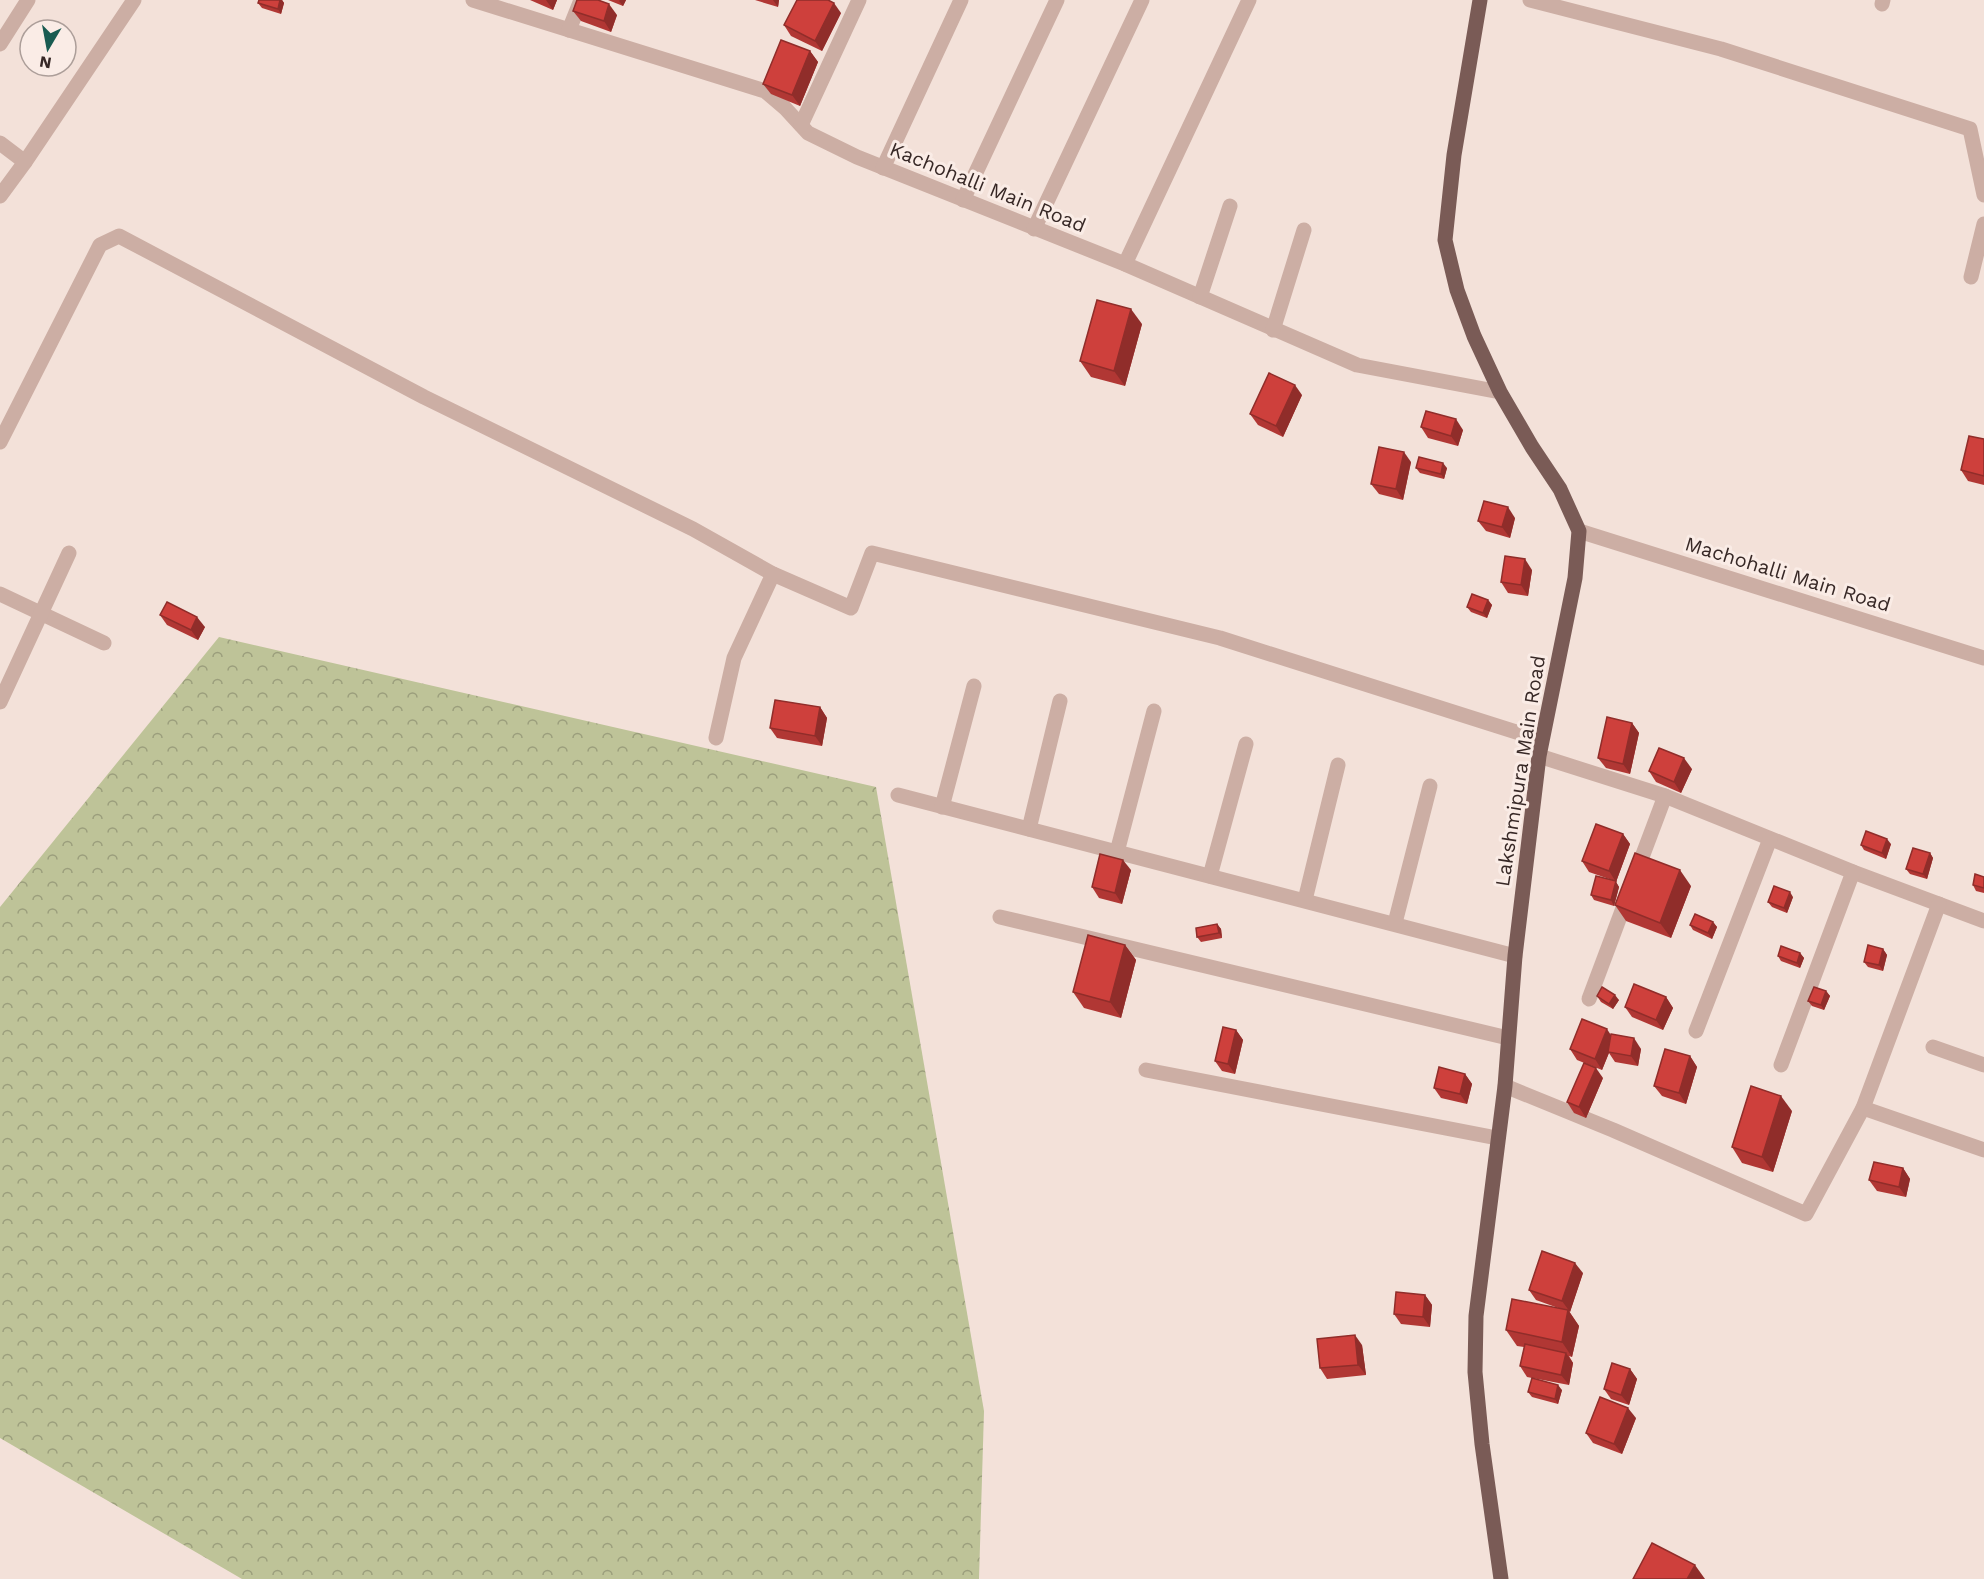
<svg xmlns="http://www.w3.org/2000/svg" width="1984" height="1579" viewBox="0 0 1984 1579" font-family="'Work Sans',sans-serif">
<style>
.forest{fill:url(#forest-crowns)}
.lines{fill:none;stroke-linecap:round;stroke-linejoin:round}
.minor{stroke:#ccaea4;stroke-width:15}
.major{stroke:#7a5b56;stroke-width:15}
.wall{fill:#b13734}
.shaded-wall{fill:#902d2a}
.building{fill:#ce403c;stroke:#902d2a;stroke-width:1.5}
.labels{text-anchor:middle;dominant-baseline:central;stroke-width:6;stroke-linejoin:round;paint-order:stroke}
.street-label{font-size:20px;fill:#372826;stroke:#faece6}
</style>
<defs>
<pattern id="forest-crowns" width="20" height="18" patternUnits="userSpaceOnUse" patternTransform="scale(1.5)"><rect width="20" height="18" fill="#bec398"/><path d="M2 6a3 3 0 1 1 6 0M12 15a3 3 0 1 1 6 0" fill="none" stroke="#9b9e7c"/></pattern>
</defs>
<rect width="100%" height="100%" fill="#f3e1d9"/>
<!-- forest -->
<polygon class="forest" points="219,637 876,787 984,1411 979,1579 242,1579 0,1438 0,907"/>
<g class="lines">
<!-- minor -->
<g class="minor">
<polyline points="473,0 765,91 785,108 808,133 857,157 1125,264 1357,365 1500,392"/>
<polyline points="1530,0 1721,49 1970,129 1984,195"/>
<polyline points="1882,4 1883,0"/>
<polyline points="569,30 581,0"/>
<polyline points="0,44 28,0"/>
<polyline points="801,125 859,0"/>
<polyline points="0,143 25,162"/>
<polyline points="883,168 961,0"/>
<polyline points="0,196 25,162 134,0"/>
<polyline points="963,200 1057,0"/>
<polyline points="1034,229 1142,0"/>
<polyline points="1125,264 1249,0"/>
<polyline points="1971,277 1984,224"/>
<polyline points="1200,297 1230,206"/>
<polyline points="1273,330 1304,230"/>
<polyline points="0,442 100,245 119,236 424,397 693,529 773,574"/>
<polyline points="1579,531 1984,658"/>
<polyline points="0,594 104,643"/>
<polyline points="0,702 69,553"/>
<polyline points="716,738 734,658 773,574 851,608 872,553 1220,638 1541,740"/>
<polyline points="1539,756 1665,796 1853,872 1984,921"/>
<polyline points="898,795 1515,956"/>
<polyline points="942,807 974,686"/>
<polyline points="1029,829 1060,701"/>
<polyline points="1117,852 1154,711"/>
<polyline points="1636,873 1665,796"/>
<polyline points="1210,876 1246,744"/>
<polyline points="1305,900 1338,765"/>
<polyline points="1000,917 1508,1038"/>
<polyline points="1395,923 1430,786"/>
<polyline points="1589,999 1628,895"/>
<polyline points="1696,1031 1770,839"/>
<polyline points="1933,1047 1984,1065"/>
<polyline points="1781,1065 1853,872"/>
<polyline points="1146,1070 1497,1138"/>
<polyline points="1505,1086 1613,1130 1806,1214 1863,1108 1939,904"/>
<polyline points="1863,1108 1984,1150"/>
</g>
<!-- major -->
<polyline class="major" points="1480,0 1454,155 1445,240 1457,290 1474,336 1500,392 1532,447 1560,489 1579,531 1575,578 1539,756 1515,956 1505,1086 1476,1316 1475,1372 1482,1444 1501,1579"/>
</g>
<!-- wall -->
<g class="wall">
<polygon points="259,0 282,0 284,3 281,14 262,8 258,3"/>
<polygon points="530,0 557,0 553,10"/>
<polygon points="608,0 626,0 623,6"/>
<polygon points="755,0 779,0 778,7"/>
<polygon points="573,11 617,15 611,32 581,21"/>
<polygon points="841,13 822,51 791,36 784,25"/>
<polygon points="810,51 818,62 800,106 771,94 763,84"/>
<polygon points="1142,324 1125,386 1091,377 1080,361"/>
<polygon points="1302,395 1283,437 1258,425 1250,414"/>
<polygon points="1421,427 1463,430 1458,446 1428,438"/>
<polygon points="1984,439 1984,485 1968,481 1961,470"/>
<polygon points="1411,462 1403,500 1379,494 1371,484"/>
<polygon points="1416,468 1447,468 1444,479 1420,473"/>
<polygon points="1515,518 1510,538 1486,531 1478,521"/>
<polygon points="1532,570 1528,596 1508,593 1501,582"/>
<polygon points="1488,600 1492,605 1487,618 1471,612 1467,607"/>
<polygon points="160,615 205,627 198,640 167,625"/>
<polygon points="820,707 827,718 822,746 777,738 770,728"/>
<polygon points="1632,723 1639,733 1630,774 1606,768 1598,758"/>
<polygon points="1692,769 1681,793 1656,782 1649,771"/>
<polygon points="1623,834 1630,844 1616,882 1619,887 1614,906 1594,900 1591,895 1612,880 1589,872 1582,861"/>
<polygon points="1891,844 1886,859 1864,850 1861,845"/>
<polygon points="1930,853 1933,858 1927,879 1910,874 1906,869"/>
<polygon points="1131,870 1122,904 1099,898 1092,887"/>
<polygon points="1984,877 1984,893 1976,891 1973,885"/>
<polygon points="1691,886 1671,938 1626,921 1615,905"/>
<polygon points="1793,897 1787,913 1772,907 1768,902"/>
<polygon points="1713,922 1717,927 1712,939 1693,930 1690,925"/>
<polygon points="1217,924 1221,929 1222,938 1201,942 1197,937"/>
<polygon points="1125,945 1136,960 1121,1018 1084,1008 1073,992"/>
<polygon points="1883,949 1887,955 1883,971 1868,967 1864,962"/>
<polygon points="1800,953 1804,958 1800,968 1781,961 1778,956"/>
<polygon points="1826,991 1830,996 1824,1010 1812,1006 1808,1001"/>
<polygon points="1597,996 1619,1000 1613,1009 1601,1002"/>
<polygon points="1666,997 1673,1008 1663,1030 1632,1017 1625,1007"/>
<polygon points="1236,1030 1243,1040 1235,1074 1222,1071 1215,1061"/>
<polygon points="1611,1035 1641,1049 1638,1066 1615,1062 1609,1053 1602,1070 1577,1060 1570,1049"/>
<polygon points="1690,1056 1697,1067 1686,1104 1662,1096 1654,1086"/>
<polygon points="1465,1074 1472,1084 1467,1104 1441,1098 1434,1088"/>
<polygon points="1603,1078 1586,1118 1574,1113 1567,1102"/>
<polygon points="1792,1111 1773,1172 1742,1163 1732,1147"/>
<polygon points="1903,1168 1910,1179 1906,1197 1877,1191 1869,1180"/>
<polygon points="1583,1273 1570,1312 1569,1311 1579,1326 1572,1357 1569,1356 1573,1363 1569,1385 1527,1377 1520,1366 1524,1347 1517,1346 1506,1330 1561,1309 1536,1300 1529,1290"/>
<polygon points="1425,1295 1432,1305 1430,1327 1401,1324 1394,1314"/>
<polygon points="1362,1345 1366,1375 1327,1379 1320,1368"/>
<polygon points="1630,1369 1637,1379 1629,1405 1611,1399 1604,1389"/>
<polygon points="1562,1390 1558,1404 1532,1397 1528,1392"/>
<polygon points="1636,1418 1622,1454 1593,1443 1586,1433"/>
</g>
<!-- shaded-wall -->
<g class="shaded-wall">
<polygon points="280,0 282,0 284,3 281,14 278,9"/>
<polygon points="546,0 557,0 553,10"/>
<polygon points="620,0 626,0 623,6 619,1"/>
<polygon points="773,0 779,0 778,7"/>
<polygon points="834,3 841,13 822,51 815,41"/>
<polygon points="609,4 617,15 611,32 604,21"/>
<polygon points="810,51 818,62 800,106 792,95"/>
<polygon points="1131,309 1142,324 1125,386 1114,371"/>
<polygon points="1295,385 1302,395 1283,437 1276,426"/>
<polygon points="1456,419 1463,430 1458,446 1451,436"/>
<polygon points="1404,452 1411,462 1403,500 1396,489"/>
<polygon points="1443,463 1447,468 1444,479 1441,474"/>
<polygon points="1508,507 1515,518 1510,538 1502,527"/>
<polygon points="1525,559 1532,570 1528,596 1521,585"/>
<polygon points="1488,600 1492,605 1487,618 1483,613"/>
<polygon points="197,617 205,627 198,640 191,630"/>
<polygon points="820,707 827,718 822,746 815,736"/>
<polygon points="1632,723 1639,733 1630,774 1623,764"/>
<polygon points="1684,758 1692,769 1681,793 1674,782"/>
<polygon points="1623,834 1630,844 1616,882 1619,887 1614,906 1611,900 1616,882 1609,871"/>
<polygon points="1887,839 1891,844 1886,859 1882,853"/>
<polygon points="1930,853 1933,858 1927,879 1923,874"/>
<polygon points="1123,860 1131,870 1122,904 1115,893"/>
<polygon points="1680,870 1691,886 1671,938 1660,923"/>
<polygon points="1790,892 1793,897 1787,913 1784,908"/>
<polygon points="1713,922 1717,927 1712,939 1708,933"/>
<polygon points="1217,924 1221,929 1222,938 1219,933"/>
<polygon points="1125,945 1136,960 1121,1018 1110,1002"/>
<polygon points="1883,949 1887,955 1883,971 1879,965"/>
<polygon points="1800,953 1804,958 1800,968 1797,963"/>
<polygon points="1826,991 1830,996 1824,1010 1821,1005"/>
<polygon points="1615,995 1619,1000 1613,1009 1609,1004"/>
<polygon points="1666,997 1673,1008 1663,1030 1656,1020"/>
<polygon points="1607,1029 1614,1040 1602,1070 1595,1059"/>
<polygon points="1236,1030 1243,1040 1235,1074 1228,1064"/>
<polygon points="1634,1038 1641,1049 1638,1066 1631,1056"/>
<polygon points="1690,1056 1697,1067 1686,1104 1679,1093"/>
<polygon points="1596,1068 1603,1078 1586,1118 1579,1107"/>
<polygon points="1465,1074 1472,1084 1467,1104 1460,1094"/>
<polygon points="1781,1096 1792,1111 1773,1172 1762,1157"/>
<polygon points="1903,1168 1910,1179 1906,1197 1899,1187"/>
<polygon points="1575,1263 1583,1273 1570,1312 1562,1301"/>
<polygon points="1425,1295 1432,1305 1430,1327 1423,1317"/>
<polygon points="1568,1310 1579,1326 1572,1357 1562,1342"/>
<polygon points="1355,1335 1362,1345 1366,1375 1358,1365"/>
<polygon points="1566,1353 1573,1363 1569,1385 1561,1375"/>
<polygon points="1630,1369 1637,1379 1629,1405 1621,1395"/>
<polygon points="1558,1385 1562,1390 1558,1404 1555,1399"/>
<polygon points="1628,1408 1636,1418 1622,1454 1614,1444"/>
<polygon points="1695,1565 1705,1579 1687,1579"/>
</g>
<!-- building -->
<g class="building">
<polygon points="259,0 280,0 278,9 258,3"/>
<polygon points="577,0 598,0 609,4 604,21 573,11"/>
<polygon points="797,0 828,0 834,3 815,41 784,25"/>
<polygon points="781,40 810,51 792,95 763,84"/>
<polygon points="1097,300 1131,309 1114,371 1080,361"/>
<polygon points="1269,373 1295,385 1276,426 1250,414"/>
<polygon points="1426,411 1456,419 1451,436 1421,427"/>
<polygon points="1969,436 1984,439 1984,476 1961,470"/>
<polygon points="1379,447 1404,452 1396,489 1371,484"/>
<polygon points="1419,457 1443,463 1441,474 1416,468"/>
<polygon points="1484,501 1508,507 1502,527 1478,521"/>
<polygon points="1505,556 1525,559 1521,585 1501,582"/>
<polygon points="1472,594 1488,600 1483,613 1467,607"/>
<polygon points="167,602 197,617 191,630 160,615"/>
<polygon points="775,700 820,707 815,736 770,728"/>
<polygon points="1607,717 1632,723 1623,764 1598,758"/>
<polygon points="1659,748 1684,758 1674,782 1649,771"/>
<polygon points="1596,824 1623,834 1609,871 1582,861"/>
<polygon points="1866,831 1887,839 1882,853 1861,845"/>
<polygon points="1913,848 1930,853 1923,874 1906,869"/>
<polygon points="1635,853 1680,870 1660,923 1615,905"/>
<polygon points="1100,854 1123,860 1115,893 1092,887"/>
<polygon points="1975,874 1984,877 1984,888 1973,885"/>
<polygon points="1596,876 1616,881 1611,900 1591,895"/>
<polygon points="1774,886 1790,892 1784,908 1768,902"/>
<polygon points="1695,914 1713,922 1708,933 1690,925"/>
<polygon points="1217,924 1219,933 1197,937 1196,928"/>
<polygon points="1088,935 1125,945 1110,1002 1073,992"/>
<polygon points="1868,945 1883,949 1879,965 1864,962"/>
<polygon points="1781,946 1800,953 1797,963 1778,956"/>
<polygon points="1634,984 1666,997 1656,1020 1625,1007"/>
<polygon points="1602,987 1615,995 1609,1004 1597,996"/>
<polygon points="1814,987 1826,991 1821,1005 1808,1001"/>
<polygon points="1582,1019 1607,1029 1595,1059 1570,1049"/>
<polygon points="1223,1027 1236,1030 1228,1064 1215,1061"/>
<polygon points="1611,1034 1634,1038 1631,1056 1608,1052"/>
<polygon points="1665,1049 1690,1056 1679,1093 1654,1086"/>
<polygon points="1584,1063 1596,1068 1579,1107 1567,1102"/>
<polygon points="1439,1067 1465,1074 1460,1094 1434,1088"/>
<polygon points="1751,1086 1781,1096 1762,1157 1732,1147"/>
<polygon points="1874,1162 1903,1168 1899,1187 1869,1180"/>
<polygon points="1542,1251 1575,1263 1562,1301 1529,1290"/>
<polygon points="1396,1292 1425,1295 1423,1317 1394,1314"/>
<polygon points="1512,1299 1568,1310 1562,1342 1506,1330"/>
<polygon points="1355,1335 1358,1365 1320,1368 1317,1339"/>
<polygon points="1525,1344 1566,1353 1561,1375 1520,1366"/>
<polygon points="1612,1363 1630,1369 1621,1395 1604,1389"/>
<polygon points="1532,1378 1558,1385 1555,1399 1528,1392"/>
<polygon points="1600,1397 1628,1408 1614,1444 1586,1433"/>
<polygon points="1652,1543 1695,1565 1687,1579 1633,1579"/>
</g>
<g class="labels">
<!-- street labels -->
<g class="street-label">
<text transform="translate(988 187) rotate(22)">Kachohalli Main Road</text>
<text transform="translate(1788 574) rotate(17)">Machohalli Main Road</text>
<text transform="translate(1520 771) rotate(-81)">Lakshmipura Main Road</text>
</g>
</g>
<!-- north arrow -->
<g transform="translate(48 48) rotate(190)"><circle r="28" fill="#faece6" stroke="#ac9e99" stroke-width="1.5"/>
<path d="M0-4.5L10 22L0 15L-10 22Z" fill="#195b51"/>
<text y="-9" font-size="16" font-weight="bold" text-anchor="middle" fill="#372826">N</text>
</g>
</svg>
